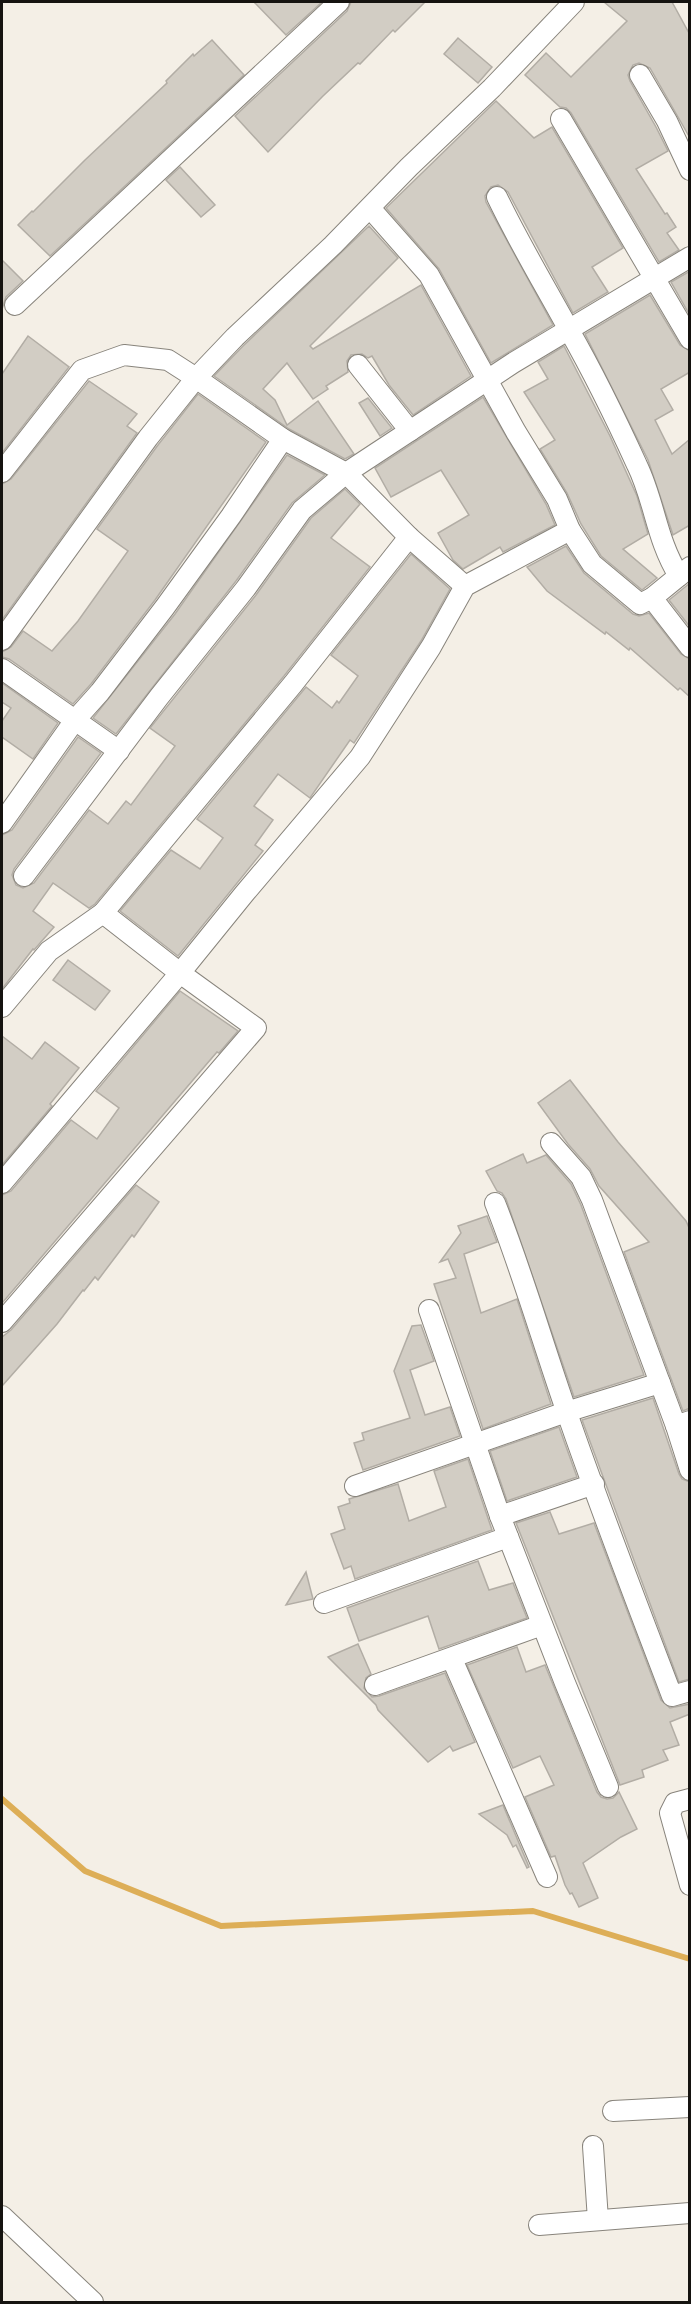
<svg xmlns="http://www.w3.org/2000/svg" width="691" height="2304" viewBox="0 0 691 2304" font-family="'PT Sans',sans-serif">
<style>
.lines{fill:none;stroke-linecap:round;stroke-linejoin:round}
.stream{stroke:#ddae57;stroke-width:6}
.building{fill:#d2cdc4;stroke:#b2ada5;stroke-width:1.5}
.minor-casing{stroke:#88847c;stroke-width:22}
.minor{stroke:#fff;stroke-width:20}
</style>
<rect width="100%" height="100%" fill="#f4efe6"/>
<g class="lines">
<!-- stream -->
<polyline class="stream" points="2,1799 85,1871 221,1926 533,1911 690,1959"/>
</g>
<!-- building -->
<g class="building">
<polygon points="254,2 322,2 286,35"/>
<polygon points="351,2 425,2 395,32 393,30 360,64 358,63 323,96 268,152 235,116 347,11"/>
<polygon points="604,2 672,2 690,35 690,138 650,68 639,63 633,65 628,75 630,81 656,127 668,151 636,169 665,214 667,213 676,227 667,233 679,250 659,262 571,113 566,108 560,107 525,75 546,53 571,77 627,21"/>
<polygon points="458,38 492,67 478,83 444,54"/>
<polygon points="212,40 244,75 50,256 18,225 32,211 33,212 85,160 167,83 166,81 193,54 194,56"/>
<polygon points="496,101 534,138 552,127 623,248 592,267 608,292 573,313 508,192 498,185 491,187 485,196 486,202 553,325 491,363 439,269 386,208"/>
<polygon points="180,167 215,205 201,217 166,180"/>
<polygon points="369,226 398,258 310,346 313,349 421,285 471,376 413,415 389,385 372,356 368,358 362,354 351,355 347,361 348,372 326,386 328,389 313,399 287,363 263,389 275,400 287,425 318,401 354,454 345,459 289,429 214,376 243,346"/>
<polygon points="2,260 23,281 6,297 2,309"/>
<polygon points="690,271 690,311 688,312 671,282"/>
<polygon points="650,295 680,345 690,351 690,372 661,389 673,410 655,420 672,454 690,439 690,525 673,535 648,460 585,334"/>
<polygon points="28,336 69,367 2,453 2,374"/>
<polygon points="564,346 610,436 637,496 648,534 623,549 657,578 642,590 601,556 581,524 567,493 540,449 555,440 524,392 548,379 538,362"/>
<polygon points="89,381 137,414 127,426 137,433 2,620 2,484 11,479"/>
<polygon points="198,394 266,442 155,600 91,684 73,704 9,659 2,657 2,652 11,647 23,631 52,651 78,621 128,551 97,529 158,445"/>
<polygon points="483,397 546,504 555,525 503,552 500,547 463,569 453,560 438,533 469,515 441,470 391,497 375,468"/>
<polygon points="368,398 392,428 380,436 359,403"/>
<polygon points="287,455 325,475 292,503 236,581 116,734 93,718 175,614"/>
<polygon points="345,489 360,504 331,538 370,567 284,676 95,904 89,908 53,883 33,911 54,927 34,950 33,949 2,989 2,835 12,830 78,737 101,753 14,869 12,875 16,885 23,888 34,883 89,810 108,824 126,801 131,805 175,746 150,728 256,595 311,518"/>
<polygon points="566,546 584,573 633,614 639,616 649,613 681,654 690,659 690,697 680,688 678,690 630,648 629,650 606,632 605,634 547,591 527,567"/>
<polygon points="411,554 450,589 421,641 354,743 350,740 310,798 278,774 254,806 273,820 255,845 263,851 178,956 120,911 171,850 200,869 223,838 197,819 306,687 332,708 337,701 339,703 358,676 331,655"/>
<polygon points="690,583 690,627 669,600"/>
<polygon points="2,683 58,723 33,759 2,737 2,721 11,708 2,702"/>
<polygon points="68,960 110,991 95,1010 53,980"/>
<polygon points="180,991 238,1031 219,1053 217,1052 3,1302 2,1301 2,1195 11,1191 71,1120 97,1139 119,1108 96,1091"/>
<polygon points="2,1036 32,1059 45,1042 79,1068 50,1104 52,1106 2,1165"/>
<polygon points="570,1080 618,1142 686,1221 690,1230 690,1408 683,1411 624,1252 649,1242 599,1186 590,1169 568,1144 538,1103"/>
<polygon points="523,1154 527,1163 546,1155 571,1184 581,1205 644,1375 574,1397 506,1199 502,1193 497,1191 486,1171"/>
<polygon points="136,1185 159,1202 134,1237 132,1235 98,1280 95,1277 84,1291 83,1290 57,1324 2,1386 2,1337 11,1330"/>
<polygon points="487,1216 497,1242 464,1254 481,1313 517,1299 551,1404 483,1429 434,1284 456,1278 448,1259 440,1262 461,1233 458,1226"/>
<polygon points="421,1325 434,1361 410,1370 425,1415 450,1407 460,1436 363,1470 354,1443 364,1440 362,1433 410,1418 394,1371 412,1326"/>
<polygon points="653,1398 679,1474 682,1479 690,1482 690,1679 679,1682 582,1420"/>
<polygon points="559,1427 577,1477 507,1501 490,1451"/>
<polygon points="468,1459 492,1530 355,1579 351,1566 344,1569 331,1534 345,1529 338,1507 350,1503 349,1499 398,1484 409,1521 443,1508 446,1507 434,1471"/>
<polygon points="550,1512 559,1534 594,1523 661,1700 670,1708 690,1704 690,1714 670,1722 679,1745 663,1750 668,1760 642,1770 644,1777 620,1785 516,1523"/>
<polygon points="478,1561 489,1590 513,1583 527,1618 439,1649 428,1616 359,1641 347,1608"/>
<polygon points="306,1572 313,1599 286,1605"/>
<polygon points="358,1644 371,1674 366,1678 364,1688 372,1697 379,1696 445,1673 475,1742 453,1751 450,1746 428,1762 378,1710 376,1705 328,1657"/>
<polygon points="517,1647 526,1672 545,1665 597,1792 601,1797 607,1799 613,1798 619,1792 637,1829 621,1837 583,1863 598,1898 579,1907 572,1893 570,1894 565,1885 555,1856 551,1857 525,1797 554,1785 540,1756 513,1768 467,1665"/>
<polygon points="503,1805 529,1867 527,1868 516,1845 513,1847 507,1835 479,1814"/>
</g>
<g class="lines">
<defs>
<g id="minor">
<polyline points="640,75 667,121 690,170"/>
<polyline points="561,119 690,339"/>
<path d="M497 197C519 243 545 286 569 330 594 374 616 419 637 465 655 502 656 539 679 576"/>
<polyline points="370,208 429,275 516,432 557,499 570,530 592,564 640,604 652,598 690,567"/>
<polyline points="15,305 339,2"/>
<polyline points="358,365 410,431"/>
<polyline points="2,472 82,370 124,355 168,360 196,378 283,439 346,473 409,537 465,586"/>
<polyline points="652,598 690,647"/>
<polyline points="2,640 148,438 196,378 235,337 333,245 409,167 492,88 574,2"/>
<polyline points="2,669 119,751"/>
<polyline points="2,823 75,720 100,692 165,607 231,516 283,439"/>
<polyline points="24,876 159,697 246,588 302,510 346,473 513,363 690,257"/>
<polyline points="103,913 293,684 409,537"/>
<polyline points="2,1007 49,951 103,913 180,973 2,1183"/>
<polyline points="551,1143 581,1177 592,1200 676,1426 690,1421"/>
<path d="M495 1203C522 1271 542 1341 566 1410 599 1506 636 1601 672 1696L690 1691"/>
<polyline points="429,1310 500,1516"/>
<polyline points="2,1322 256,1028 180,973 244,894 360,757 431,647 465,586 570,530"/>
<polyline points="676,1426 690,1470"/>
<polyline points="594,1484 500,1516 565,1683 608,1787"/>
<polyline points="355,1486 566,1412 660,1383"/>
<polyline points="324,1603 508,1537"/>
<polyline points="452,1659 547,1877"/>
<polyline points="375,1685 542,1625"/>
<polyline points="690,1799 675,1803 670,1813 690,1885"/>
<polyline points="613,2111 690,2107"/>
<polyline points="593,2146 598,2220"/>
<polyline points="2,2216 93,2302"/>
<polyline points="539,2225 690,2213"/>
</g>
</defs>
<!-- minor casing -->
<use href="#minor" class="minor-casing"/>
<!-- minor -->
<use href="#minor" class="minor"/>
</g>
<!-- border -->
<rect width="691" height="2304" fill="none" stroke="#151310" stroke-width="6"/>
</svg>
